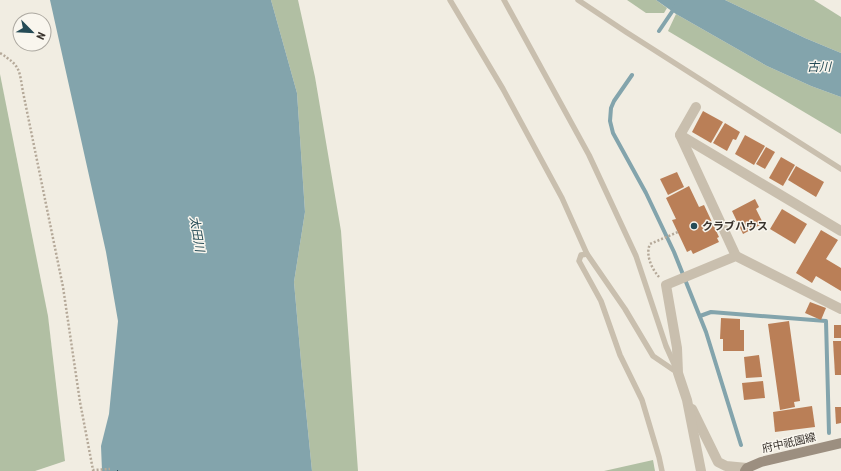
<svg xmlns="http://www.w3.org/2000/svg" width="841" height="471" viewBox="0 0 841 471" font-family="'Roboto Condensed','Noto Sans JP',sans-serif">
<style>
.green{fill:#b1bfa3}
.water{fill:#83a4ac}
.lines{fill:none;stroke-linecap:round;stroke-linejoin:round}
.stream{stroke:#83a4ac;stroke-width:4}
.ferry{stroke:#254b56;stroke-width:1;stroke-dasharray:5 4;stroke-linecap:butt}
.building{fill:#ba7f57}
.path{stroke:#b5a999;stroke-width:2.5;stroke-dasharray:2 2;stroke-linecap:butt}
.lane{stroke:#c9bfae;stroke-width:5.5}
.street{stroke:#c9bfae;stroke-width:10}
.secondary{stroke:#9c8f80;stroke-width:10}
.poi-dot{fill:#254b56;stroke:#f9f6ee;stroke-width:1.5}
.labels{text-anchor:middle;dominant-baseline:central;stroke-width:3;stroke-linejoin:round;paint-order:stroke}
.poi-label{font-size:11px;font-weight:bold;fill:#38322c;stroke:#f9f6ee;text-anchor:start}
.street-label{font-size:11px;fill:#38322c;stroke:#f9f6ee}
.water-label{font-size:12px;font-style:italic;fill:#254b56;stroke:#f9f6ee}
</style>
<rect width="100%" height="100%" fill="#f1ede2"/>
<!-- green -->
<g class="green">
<polygon points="271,0 298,0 315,77 341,231 358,471 312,471 301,361 294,282 305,212 297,93"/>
<polygon points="627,0 656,0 667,8 664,13 646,13"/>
<polygon points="725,0 814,0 841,17 841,53 805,38"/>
<polygon points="676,14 767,66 811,86 841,97 841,134 668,31"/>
<polygon points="0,74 48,316 65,461 35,471 0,471"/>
<polygon points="653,460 655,471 604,471"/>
</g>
<!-- water -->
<g class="water">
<polygon points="50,0 271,0 297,93 305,212 294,282 301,361 312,471 102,471 101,446 109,414 118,321 106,252"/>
<polygon points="656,0 725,0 805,38 841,53 841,97 811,86 767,66 676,14"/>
</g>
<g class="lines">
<!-- stream -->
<g class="stream">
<polyline points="659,31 680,0"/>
<polyline points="632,75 614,101 611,108 610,121 613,133 646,193 674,252 706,332 741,445"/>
<polyline points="700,316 711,312 826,321 829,433"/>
</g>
<!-- ferry -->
<polyline class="ferry" points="117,470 118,471"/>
</g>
<!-- building -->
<g class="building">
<polygon points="703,111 723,122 711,143 692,132"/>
<polygon points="725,123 740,132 736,140 733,139 727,151 713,143"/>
<polygon points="745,135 765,146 754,165 735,154"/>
<polygon points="766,147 775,152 765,169 756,164"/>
<polygon points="781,157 795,165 783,186 769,178"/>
<polygon points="796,166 824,182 816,197 788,180"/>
<polygon points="677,172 684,187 668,195 660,179"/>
<polygon points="689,186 699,207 704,205 719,237 717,238 719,242 693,254 691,250 687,252 672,220 676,219 666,198"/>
<polygon points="755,199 759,207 756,209 762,221 759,223 760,225 743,234 732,211"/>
<polygon points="782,209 807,224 795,244 770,229"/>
<polygon points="821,230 838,240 826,259 841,268 841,291 816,276 812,283 796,273"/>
<polygon points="810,302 826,308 821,320 805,313"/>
<polygon points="721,318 740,319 740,330 744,330 744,351 723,351 723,339 720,339"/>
<polygon points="789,321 800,401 794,402 795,407 780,410 768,324"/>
<rect x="834" y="325" width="7" height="13"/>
<polygon points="833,341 841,341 841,375 835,375"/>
<polygon points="759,355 762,377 746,378 744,357"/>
<polygon points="763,381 765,398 744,400 742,383"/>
<polygon points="812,406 815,427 775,432 773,412"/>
<polygon points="835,407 841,407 841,423 836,424"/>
</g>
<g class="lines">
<!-- path -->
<g class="path">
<path d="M0 53C21 66 19 70 23 92L63 287 80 402 93 470 110 469"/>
<path d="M659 277C652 269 645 255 650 244L678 232"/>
</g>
<!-- lane -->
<g class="lane">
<polyline points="450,0 503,89 562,198 587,254 625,309 653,356 678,373"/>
<polyline points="504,0 589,155 636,256 666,346 675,366"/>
<polyline points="578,0 626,32 841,169"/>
<polyline points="587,254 581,255 579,261 601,301 620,355 642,400 659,457 662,471"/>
</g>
<!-- street -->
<g class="street">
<polyline points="696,107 680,135 736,256"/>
<polyline points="680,135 841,231"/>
<polyline points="692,409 718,462 726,466 747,468"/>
<polyline points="701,471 687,400 678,373 677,348 666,285 736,256 841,309"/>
</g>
<!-- secondary -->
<polyline class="secondary" points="745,471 747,468 761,462 841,443"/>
</g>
<!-- markers -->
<circle class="poi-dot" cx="694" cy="226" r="4"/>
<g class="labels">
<!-- poi labels -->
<g class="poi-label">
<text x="702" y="226">クラブハウス</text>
</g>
<!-- street labels -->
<g class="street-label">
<text transform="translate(789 443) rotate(-13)">府中祇園線</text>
</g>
<!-- water labels -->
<g class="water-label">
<text x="819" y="67">古川</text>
<text transform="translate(197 234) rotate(80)">太田川</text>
</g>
</g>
<!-- north arrow -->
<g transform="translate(32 32) rotate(114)"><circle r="19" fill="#f9f6ee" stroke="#aca8a0"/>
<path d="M0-3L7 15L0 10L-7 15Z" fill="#254b56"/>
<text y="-6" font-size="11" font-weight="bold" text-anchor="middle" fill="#38322c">N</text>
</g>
</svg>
